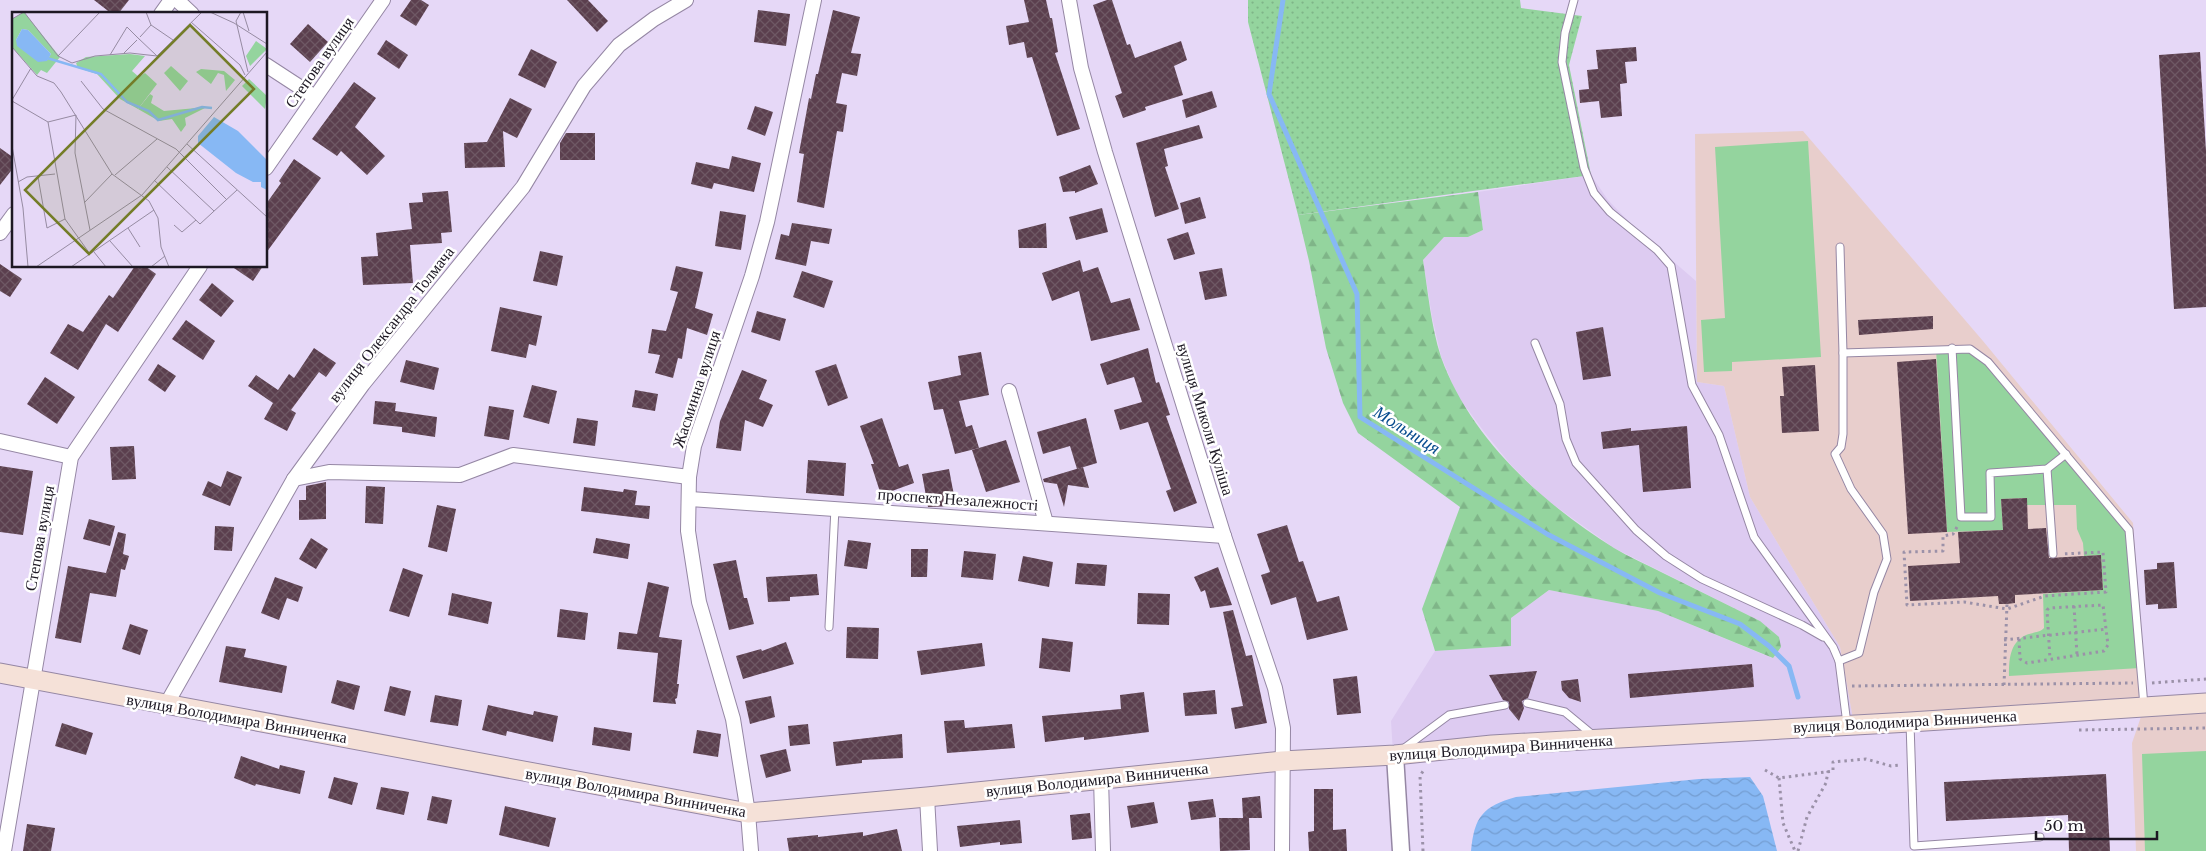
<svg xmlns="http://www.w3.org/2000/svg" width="2206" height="851" viewBox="0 0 2206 851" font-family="'Libre Baskerville',serif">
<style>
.built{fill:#ddcbf1}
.education{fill:#e8cecc}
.forest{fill:url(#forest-firs)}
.park{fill:#94d49e}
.garden{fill:url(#garden-dots)}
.water{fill:url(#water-waves)}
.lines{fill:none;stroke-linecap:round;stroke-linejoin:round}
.stream{stroke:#87b8f4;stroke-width:5}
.building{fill:url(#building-cross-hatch)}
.service-casing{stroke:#9587a4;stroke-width:9}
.minor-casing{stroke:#9587a4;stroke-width:16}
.tertiary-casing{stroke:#9587a4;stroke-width:19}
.secondary-casing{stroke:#9587a4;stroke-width:21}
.path{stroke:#9b91a8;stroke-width:3;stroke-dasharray:2.5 4;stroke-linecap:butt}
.service{stroke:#fff;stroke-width:7}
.minor{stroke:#fff;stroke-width:14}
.tertiary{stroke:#fff;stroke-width:16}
.secondary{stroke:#f5e1d8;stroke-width:19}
.labels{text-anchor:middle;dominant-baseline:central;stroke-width:5;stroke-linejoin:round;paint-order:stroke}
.street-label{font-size:16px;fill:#1d1823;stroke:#fff}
.water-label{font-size:18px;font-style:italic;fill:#084c8e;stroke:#fff}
.inset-river{fill:none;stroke:#87b8f4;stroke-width:2.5}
.inset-road{fill:none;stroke:#968ba2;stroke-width:1}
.view{fill:#747d28;fill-opacity:0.15;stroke:#747d28;stroke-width:2.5}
.inset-edge{fill:none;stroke:#1d1823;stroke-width:2.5}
</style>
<defs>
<pattern id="forest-firs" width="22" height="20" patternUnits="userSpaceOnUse" patternTransform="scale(1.25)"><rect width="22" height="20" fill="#94d49e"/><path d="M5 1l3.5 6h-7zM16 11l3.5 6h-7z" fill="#7fb588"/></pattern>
<pattern id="garden-dots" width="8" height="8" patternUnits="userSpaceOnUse" patternTransform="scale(1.25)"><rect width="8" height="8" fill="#94d49e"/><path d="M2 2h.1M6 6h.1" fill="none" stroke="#7fb588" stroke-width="1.8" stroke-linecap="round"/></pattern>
<pattern id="water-waves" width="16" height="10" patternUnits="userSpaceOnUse" patternTransform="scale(1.25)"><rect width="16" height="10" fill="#87b8f4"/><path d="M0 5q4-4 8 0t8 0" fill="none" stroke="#749dd1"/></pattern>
<pattern id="building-cross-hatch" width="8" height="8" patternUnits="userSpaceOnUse" patternTransform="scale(1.25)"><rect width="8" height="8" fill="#5b3f4e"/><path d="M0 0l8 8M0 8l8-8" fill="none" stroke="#6e5864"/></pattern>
</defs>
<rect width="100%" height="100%" fill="#e6d8f7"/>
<!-- built -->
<polygon class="built" points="1591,175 1608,200 1638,231 1696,281 1697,382 1724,386 1750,497 1840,647 1853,719 1393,753 1391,721 1435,651 1511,646 1511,618 1549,590 1658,611 1772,658 1760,621 1614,548 1544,498 1511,465 1485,433 1457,395 1441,356 1432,317 1423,260 1444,237 1468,237 1483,230 1478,192"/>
<!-- education -->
<polygon class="education" points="1803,131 1983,341 2133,523 2145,705 2206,701 2206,851 2136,851 2132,743 2145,705 1853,719 1840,647 1750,497 1724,386 1697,382 1695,134"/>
<!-- forest -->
<path class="forest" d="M1478 192 1483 230 1468 237H1444L1423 260C1428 292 1431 326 1441 357 1470 438 1542 503 1614 548 1629 557 1646 564 1661 572 1694 588 1727 605 1760 621L1779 637 1781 647 1773 658 1658 611 1549 590 1511 618V646L1435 651 1422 609 1460 507 1358 433 1343 403 1326 348 1309 261 1298 215Z"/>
<!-- park -->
<g class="park">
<polygon points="1808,141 1821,357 1732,362 1732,371 1704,372 1701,320 1725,318 1715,147"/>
<path d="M1936 349 1971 350 1988 363 2128 531 2140 668 2009 676C2009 661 2009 643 2026 635 2033 632 2039 633 2044 628L2043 594 2103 590 2101 555 2084 556 2083 543 2077 529 2076 505H2027L2026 498 2001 499 2003 530 1947 532Z"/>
<polygon points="2206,751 2206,851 2145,851 2142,754"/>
</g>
<!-- garden -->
<polygon class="garden" points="1248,0 1520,0 1521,8 1582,16 1569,65 1591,175 1298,215 1248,22"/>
<!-- water -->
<path class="water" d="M1750 777 1763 796 1777 851H1471C1474 817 1483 806 1516 797L1699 779Z"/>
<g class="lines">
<!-- stream -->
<polyline class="stream" points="1283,0 1269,94 1357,294 1360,417 1547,534 1660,593 1740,624 1769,646 1789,666 1798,697"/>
</g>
<!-- building -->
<g class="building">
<polygon points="94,0 129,0 118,14 112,14"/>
<polygon points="411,0 421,0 429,5 416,26 400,16"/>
<polygon points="567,0 588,0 608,21 597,32"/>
<polygon points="1024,0 1046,0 1050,18 1052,18 1058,52 1055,53 1080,129 1057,136 1032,57 1027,58 1024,42 1009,45 1006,26 1029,22"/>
<polygon points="1107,0 1112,0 1127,45 1130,44 1135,58 1181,41 1187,60 1174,66 1183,95 1145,107 1146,110 1123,118 1115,96 1122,93 1093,5"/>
<polygon points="758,10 790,14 786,46 754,42"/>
<polygon points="833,10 860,17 851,53 861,54 857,76 842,73 836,103 847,105 843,132 837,131 824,208 797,202 804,154 799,153 809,98 811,99 816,74 818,74"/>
<polygon points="308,24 328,42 310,62 290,44"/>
<polygon points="386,40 408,55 399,69 377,54"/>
<polygon points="1636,47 1637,61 1625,62 1627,83 1620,84 1622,116 1601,118 1599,101 1580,103 1579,90 1589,89 1587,70 1598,69 1596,50"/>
<polygon points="531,49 557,62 545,88 518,75"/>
<polygon points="2200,52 2206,151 2206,307 2174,309 2159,55"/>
<polygon points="354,82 376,98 355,127 385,156 367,175 341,151 337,156 312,139"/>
<polygon points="1212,91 1217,107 1186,118 1182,100"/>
<polygon points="510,98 532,109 517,138 503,131 505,167 465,168 464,143 487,142"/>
<polygon points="755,106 773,112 765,136 747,129"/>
<polygon points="1199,125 1203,138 1164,149 1168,166 1165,167 1179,209 1155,217 1136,143"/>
<polygon points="566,133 595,133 595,160 560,160 560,143"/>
<polygon points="0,148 14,158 14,167 0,185"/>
<polygon points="732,156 761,163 754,192 714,183 712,189 691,184 696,162 729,169"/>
<polygon points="294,159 321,178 266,253 266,204 281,183 279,181"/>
<polygon points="1090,165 1098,184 1075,193 1075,191 1063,192 1059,177"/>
<polygon points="448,191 452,232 441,233 442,243 410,245 413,283 363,285 361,257 378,256 376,233 412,229 409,203 423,202 422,193"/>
<polygon points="1200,197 1206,218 1185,224 1180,203"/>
<polygon points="1102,208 1108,232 1076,240 1069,217"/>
<polygon points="720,211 746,215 741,250 715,246"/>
<polygon points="792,223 832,229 829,244 811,241 806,266 775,259 781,234 789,236"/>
<polygon points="1046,223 1047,248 1019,248 1018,230"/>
<polygon points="1188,232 1195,254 1174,260 1167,239"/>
<polygon points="540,251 563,256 557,286 533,281"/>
<polygon points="1080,260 1083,272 1098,267 1111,303 1130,298 1140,330 1091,341 1079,291 1052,301 1042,273"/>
<polygon points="0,264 22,279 10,297 0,291"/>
<polygon points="135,266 145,266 156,274 118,332 106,324 78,370 50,353 68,324 83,332 109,295 113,298"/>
<polygon points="231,266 263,266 253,281"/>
<polygon points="676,266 703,272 695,308 713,314 707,335 687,328 682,359 678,358 673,378 655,373 660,355 648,353 652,329 666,331 678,292 670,290"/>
<polygon points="1222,268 1227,296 1205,300 1199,272"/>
<polygon points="802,271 833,281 824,308 793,297"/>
<polygon points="212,283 234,301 221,317 199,300"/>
<polygon points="500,307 542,316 536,346 529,344 526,358 491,351"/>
<polygon points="757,311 786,319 780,341 751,332"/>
<polygon points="1933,316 1933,329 1859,335 1858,320"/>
<polygon points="186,320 215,341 203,360 172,339"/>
<polygon points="1603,327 1611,376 1583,380 1576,332"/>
<polygon points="314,348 336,363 326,377 319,372 291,410 296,413 287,431 264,419 273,403 248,386 256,375 278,390 289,374 294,378"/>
<polygon points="1148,348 1156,383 1159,382 1170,415 1166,416 1197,503 1174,512 1166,491 1171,489 1148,422 1120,430 1114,410 1142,402 1134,377 1107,385 1100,364"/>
<polygon points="981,352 989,395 959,401 966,427 972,425 979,448 955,454 943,409 934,410 928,382 961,375 958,356"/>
<polygon points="1936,359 1947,532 1908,534 1897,362"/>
<polygon points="406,360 439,368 434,390 400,382"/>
<polygon points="158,364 176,376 165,392 148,380"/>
<polygon points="836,364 848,398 828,406 815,371"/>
<polygon points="1815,365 1819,431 1782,433 1780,396 1784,396 1782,367"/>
<polygon points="742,370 767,380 759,399 773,405 763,427 745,420 741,451 716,448 720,421"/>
<polygon points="45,377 75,397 57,424 27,404"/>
<polygon points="532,385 557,391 549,424 523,417"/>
<polygon points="635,390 658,394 655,411 632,407"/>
<polygon points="375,401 396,403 395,411 437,417 435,437 402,432 402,427 373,424"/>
<polygon points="489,406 514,410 509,440 484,436"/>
<polygon points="577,418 598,421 595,446 573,443"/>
<polygon points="882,418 899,467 908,464 914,483 881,495 871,464 874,464 860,426"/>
<polygon points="1086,418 1097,463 1077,469 1070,446 1043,454 1037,432"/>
<polygon points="1687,426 1691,488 1643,492 1639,445 1603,449 1601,432 1631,428 1631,431"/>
<polygon points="1006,440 1020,482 986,492 972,450"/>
<polygon points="134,446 136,479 112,480 110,447"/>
<polygon points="808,460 846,463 844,496 806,493"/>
<polygon points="0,466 33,471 23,535 0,532"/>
<polygon points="1083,467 1089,488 1068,485 1064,507 1057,484 1044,482 1043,479"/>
<polygon points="949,469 956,506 928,507 922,474"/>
<polygon points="227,471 242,477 230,506 202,495 208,481 221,487"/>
<polygon points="326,482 326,519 299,520 299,500 306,500 306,486"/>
<polygon points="366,486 385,487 383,524 365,523"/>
<polygon points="584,487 623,492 624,489 637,491 635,505 650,506 649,519 581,511"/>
<polygon points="2027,498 2028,529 2046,528 2049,558 2101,555 2103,590 2015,595 2015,603 2007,604 1999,604 1998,596 1910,601 1908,566 1960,563 1958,532 2003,530 2001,499"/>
<polygon points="437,505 456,509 447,552 428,547"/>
<polygon points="89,519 115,526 110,546 83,539"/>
<polygon points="1287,525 1299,562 1303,561 1317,602 1339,596 1348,630 1307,640 1296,597 1271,605 1261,575 1270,572 1257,534"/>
<polygon points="215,526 234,527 232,551 214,550"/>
<polygon points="118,532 126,534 123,554 129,556 125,570 121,569 116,597 90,593 81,643 55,638 68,566 106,573"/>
<polygon points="311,538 328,549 316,569 299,559"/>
<polygon points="596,538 630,544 628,559 593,553"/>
<polygon points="848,540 871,543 867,569 844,566"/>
<polygon points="911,549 928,549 927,577 911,577"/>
<polygon points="964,551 996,554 993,580 961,577"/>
<polygon points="1023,556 1053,562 1049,587 1018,581"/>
<polygon points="736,560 744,598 747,598 754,624 729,630 713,564"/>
<polygon points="2174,562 2177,608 2158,609 2158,604 2146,605 2144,570 2157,569 2157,563"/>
<polygon points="1077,563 1107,565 1105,586 1075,584"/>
<polygon points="1218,567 1232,605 1210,608 1205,590 1201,592 1194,577"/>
<polygon points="403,568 423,575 409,617 389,611"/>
<polygon points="817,574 819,595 790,597 790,601 768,602 766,577"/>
<polygon points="275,577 303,587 298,602 287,598 279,620 261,613"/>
<polygon points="648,582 669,587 659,637 682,640 677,684 679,684 677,698 675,699 676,704 653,702 658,653 617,649 619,632 637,634"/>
<polygon points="452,593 492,602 488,624 448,615"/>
<polygon points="1138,593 1170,594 1169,625 1137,624"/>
<polygon points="560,609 588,613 585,640 557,637"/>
<polygon points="1233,610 1246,656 1252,655 1267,723 1235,729 1231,708 1243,706 1223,612"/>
<polygon points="130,624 148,630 140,655 122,649"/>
<polygon points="847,627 879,628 878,659 846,658"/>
<polygon points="1042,638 1073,642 1070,672 1039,668"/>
<polygon points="786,642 794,664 743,679 736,656 761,649 762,651"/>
<polygon points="982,643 985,666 921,675 917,651"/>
<polygon points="226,646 246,649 244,657 287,666 282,693 219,682"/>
<polygon points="1752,664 1754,687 1630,698 1628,674"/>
<polygon points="1537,671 1528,698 1522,701 1524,708 1519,721 1509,709 1509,702 1503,700 1489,675"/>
<polygon points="1357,676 1361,713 1337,715 1333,679"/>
<polygon points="1578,679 1581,702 1569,698 1562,690 1561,681"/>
<polygon points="337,680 360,686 354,710 331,703"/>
<polygon points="390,686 411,691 405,716 384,711"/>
<polygon points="1215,690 1217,714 1185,716 1183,693"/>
<polygon points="1144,692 1149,732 1084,740 1084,737 1045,742 1042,716 1121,709 1120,695"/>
<polygon points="435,695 462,700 458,726 430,722"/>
<polygon points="771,696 775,717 750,724 745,701"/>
<polygon points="488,705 533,715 534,711 558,716 553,742 507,731 506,736 482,730"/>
<polygon points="964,720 965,728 1012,724 1015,748 947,753 944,721"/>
<polygon points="62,723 93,733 86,755 55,746"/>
<polygon points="808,724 810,744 790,746 788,726"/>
<polygon points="594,727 632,733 630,751 592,745"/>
<polygon points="697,730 721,734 718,757 693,753"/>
<polygon points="902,734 903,758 862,760 862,763 836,766 833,742"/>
<polygon points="786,749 791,771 766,778 760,755"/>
<polygon points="241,756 279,769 280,765 305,771 300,794 256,784 255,786 234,778"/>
<polygon points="2106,774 2110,851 2069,851 2068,815 1946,821 1944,782"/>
<polygon points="334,777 358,783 352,805 328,798"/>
<polygon points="381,787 409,792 404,815 376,809"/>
<polygon points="1314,789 1333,789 1333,830 1346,829 1347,851 1309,851 1308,832 1314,831"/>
<polygon points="432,796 452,800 447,824 427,820"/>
<polygon points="1260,796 1262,818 1249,818 1250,850 1220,851 1219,818 1243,818 1242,798"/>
<polygon points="1213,799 1216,817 1191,820 1188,802"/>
<polygon points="1154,802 1158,823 1131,828 1127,806"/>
<polygon points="505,806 556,818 549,847 499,835"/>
<polygon points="1090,813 1092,838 1072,840 1070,815"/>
<polygon points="1020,820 1022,843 1000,845 1000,842 960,847 957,826"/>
<polygon points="27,824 55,828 51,851 23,851"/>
<polygon points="897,829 902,851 789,851 787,838 818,835 818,837 863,832 863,836"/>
</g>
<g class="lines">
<defs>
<g id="service">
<polyline points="1574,0 1565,33 1562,62 1584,168 1594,193 1610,212 1657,250 1671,266 1692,385 1719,435 1754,537 1833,647 1839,661 1847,724"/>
<polyline points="1840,247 1843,353 1970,349 1988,362 2129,530 2144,706"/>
<polyline points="1535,343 1560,404 1566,439 1576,463 1636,530 1666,556 1702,579 1802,625 1823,637"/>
<polyline points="1952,348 1961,517 1991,517 1990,473 2047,469 2066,454"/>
<polyline points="2047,469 2053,554"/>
<polyline points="829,627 835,508"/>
<polyline points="1839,661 1859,653 1874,592 1887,559 1883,534 1851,489 1835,454 1841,447 1843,434 1843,353"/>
<polyline points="1527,703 1565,712 1594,736"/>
<polyline points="1910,723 1914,846 2040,837"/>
<polyline points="1403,749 1449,715 1505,705"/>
</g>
<g id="minor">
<polyline points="177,0 192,14"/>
<polyline points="1069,0 1081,68 1105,152 1224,536 1275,688 1283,728 1282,851"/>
<polyline points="161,14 171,0"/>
<polyline points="266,65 315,97"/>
<polyline points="266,168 383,0"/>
<polyline points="0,233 14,214"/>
<polyline points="1009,391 1046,523"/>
<polyline points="0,441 71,457"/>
<polyline points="294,479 329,472 460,475 513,455 689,477"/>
<polyline points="690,499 1224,536"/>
<polyline points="166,705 294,479 363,384 523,187 584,86 619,45 654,19 686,0"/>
<polyline points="1101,778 1103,851"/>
<polyline points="927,797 930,851"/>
<polyline points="4,851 71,457 200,266"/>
<polyline points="751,851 748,813 733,719 699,602 688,531 689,477 694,446 752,276 767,222 814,0"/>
</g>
<polyline id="tertiary" points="1395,755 1401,851"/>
<polyline id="secondary" points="0,673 748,813 927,797 1282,761 1395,755 1492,745 1910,722 2206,703"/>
</defs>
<!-- service casing -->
<use href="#service" class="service-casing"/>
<!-- minor casing -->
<use href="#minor" class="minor-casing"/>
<!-- tertiary casing -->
<use href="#tertiary" class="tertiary-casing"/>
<!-- secondary casing -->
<use href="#secondary" class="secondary-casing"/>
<!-- path -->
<g class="path">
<polyline points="1957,527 1953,534 1943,536 1943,551 1904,552 1907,605 1964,602 2007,609 2045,596 2106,592 2103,552 2062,554"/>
<polyline points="2074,606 2077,655"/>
<polyline points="2019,639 2020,659 2027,663 2104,651 2108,645 2103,605 2049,608 2047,610 2050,659"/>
<polyline points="2004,640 2107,629"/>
<polyline points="2152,683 2206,679"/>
<polyline points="2004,685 2007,604"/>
<polyline points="1852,686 2133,683"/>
<polyline points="2079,730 2206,728"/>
<polyline points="1765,770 1779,778 1833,771 1833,762 1866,759 1891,766 1901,765"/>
<polyline points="1779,778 1783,823 1795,851"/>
<polyline points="1423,851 1420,776 1425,768"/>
<polyline points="1798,851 1807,817 1826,783 1828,771"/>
</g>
<!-- service -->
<use href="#service" class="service"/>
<!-- minor -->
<use href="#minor" class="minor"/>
<!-- tertiary -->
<use href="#tertiary" class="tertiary"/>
<!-- secondary -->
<use href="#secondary" class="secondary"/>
</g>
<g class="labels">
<!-- street labels -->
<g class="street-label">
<text transform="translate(319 62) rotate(-55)">Степова вулиця</text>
<text transform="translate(391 324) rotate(-52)">вулиця Олександра Толмача</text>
<text transform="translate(696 389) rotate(-72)">Жасминна вулиця</text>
<text transform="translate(1206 419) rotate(73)">вулиця Миколи Куліша</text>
<text transform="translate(958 499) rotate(4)">проспект Незалежності</text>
<text transform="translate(39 538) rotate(-80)">Степова вулиця</text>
<text transform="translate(237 718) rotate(10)">вулиця Володимира Винниченка</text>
<text transform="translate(1905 721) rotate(-3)">вулиця Володимира Винниченка</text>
<text transform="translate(1501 747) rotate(-4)">вулиця Володимира Винниченка</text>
<text transform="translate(1097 779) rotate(-6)">вулиця Володимира Винниченка</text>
<text transform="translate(636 792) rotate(10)">вулиця Володимира Винниченка</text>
</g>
<!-- water labels -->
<g class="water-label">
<text transform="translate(1407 430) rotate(32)">Мольниця</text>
</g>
</g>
<!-- overview -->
<g transform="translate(12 12)">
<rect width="255" height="255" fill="#e6d8f7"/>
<path d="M12 0 48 45 35 61 29 58 25 63 0 35V7ZM10 17 16 18 39 42 35 48 4 28ZM138 82 141 84 139 91 152 99 195 95 173 106 174 113 169 120 160 107 147 109 126 97Z" fill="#94d49e" fill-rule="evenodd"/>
<path d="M244 29 255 37 238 54 234 44ZM159 54 176 69 168 79 152 61ZM189 57 212 59 223 68 214 79 212 63 206 61 199 72 184 60ZM237 67 255 84 253 97 230 74Z" fill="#94d49e"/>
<path d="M118 42 133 44 120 59 127 65 133 61 145 72 126 97 108 87 85 62 66 56 64 51 74 45Z" fill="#94d49e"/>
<path d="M10 17 16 18 39 42 35 49 26 50 5 34 4 28ZM202 105 226 119 254 147 255 178 249 175V170H241L224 161 186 131V124Z" fill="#87b8f4"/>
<path class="inset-river" d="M35 46 89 62 115 90 137 99 146 108 190 95 200 96"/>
<path class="inset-road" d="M198 0 222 11 255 32M229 0 224 9 236 60M231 0 237 19M0 7 12 0 46 44 60 51 83 44 118 41 145 44M179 10 228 53 233 63M139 13 161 28M128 25 139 13 134 0M128 28 125 25 145 44M0 35 25 64 42 71 49 80 100 162 137 189 146 206 149 235 157 255M112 41 125 28M98 43 115 15 125 25M46 44 88 0M145 44 190 0M69 69 91 97 164 137 215 188M0 88 19 56M0 89 36 110 64 103 63 141 78 218M36 110 53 207 78 242M175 132 255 205M0 134 11 196 16 255M155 155 202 199M103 163 145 127M26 165 35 216 53 207M142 168 188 212 225 178M6 170 15 165 43 162M72 191 100 162M162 213 170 220 184 208M116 216 128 235M98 229 121 255M82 240 94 255M24 255 130 183 255 40M59 255 142 198M139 255 153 244"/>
<path class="view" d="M178 13 242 77 77 242 13 178Z"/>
<rect width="255" height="255" class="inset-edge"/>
</g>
<!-- scale -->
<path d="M2036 831v8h121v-8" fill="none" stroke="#1d1823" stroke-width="2.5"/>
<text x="2044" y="831" font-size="15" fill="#1d1823" stroke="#ffffff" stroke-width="4" paint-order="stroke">50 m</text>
</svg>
